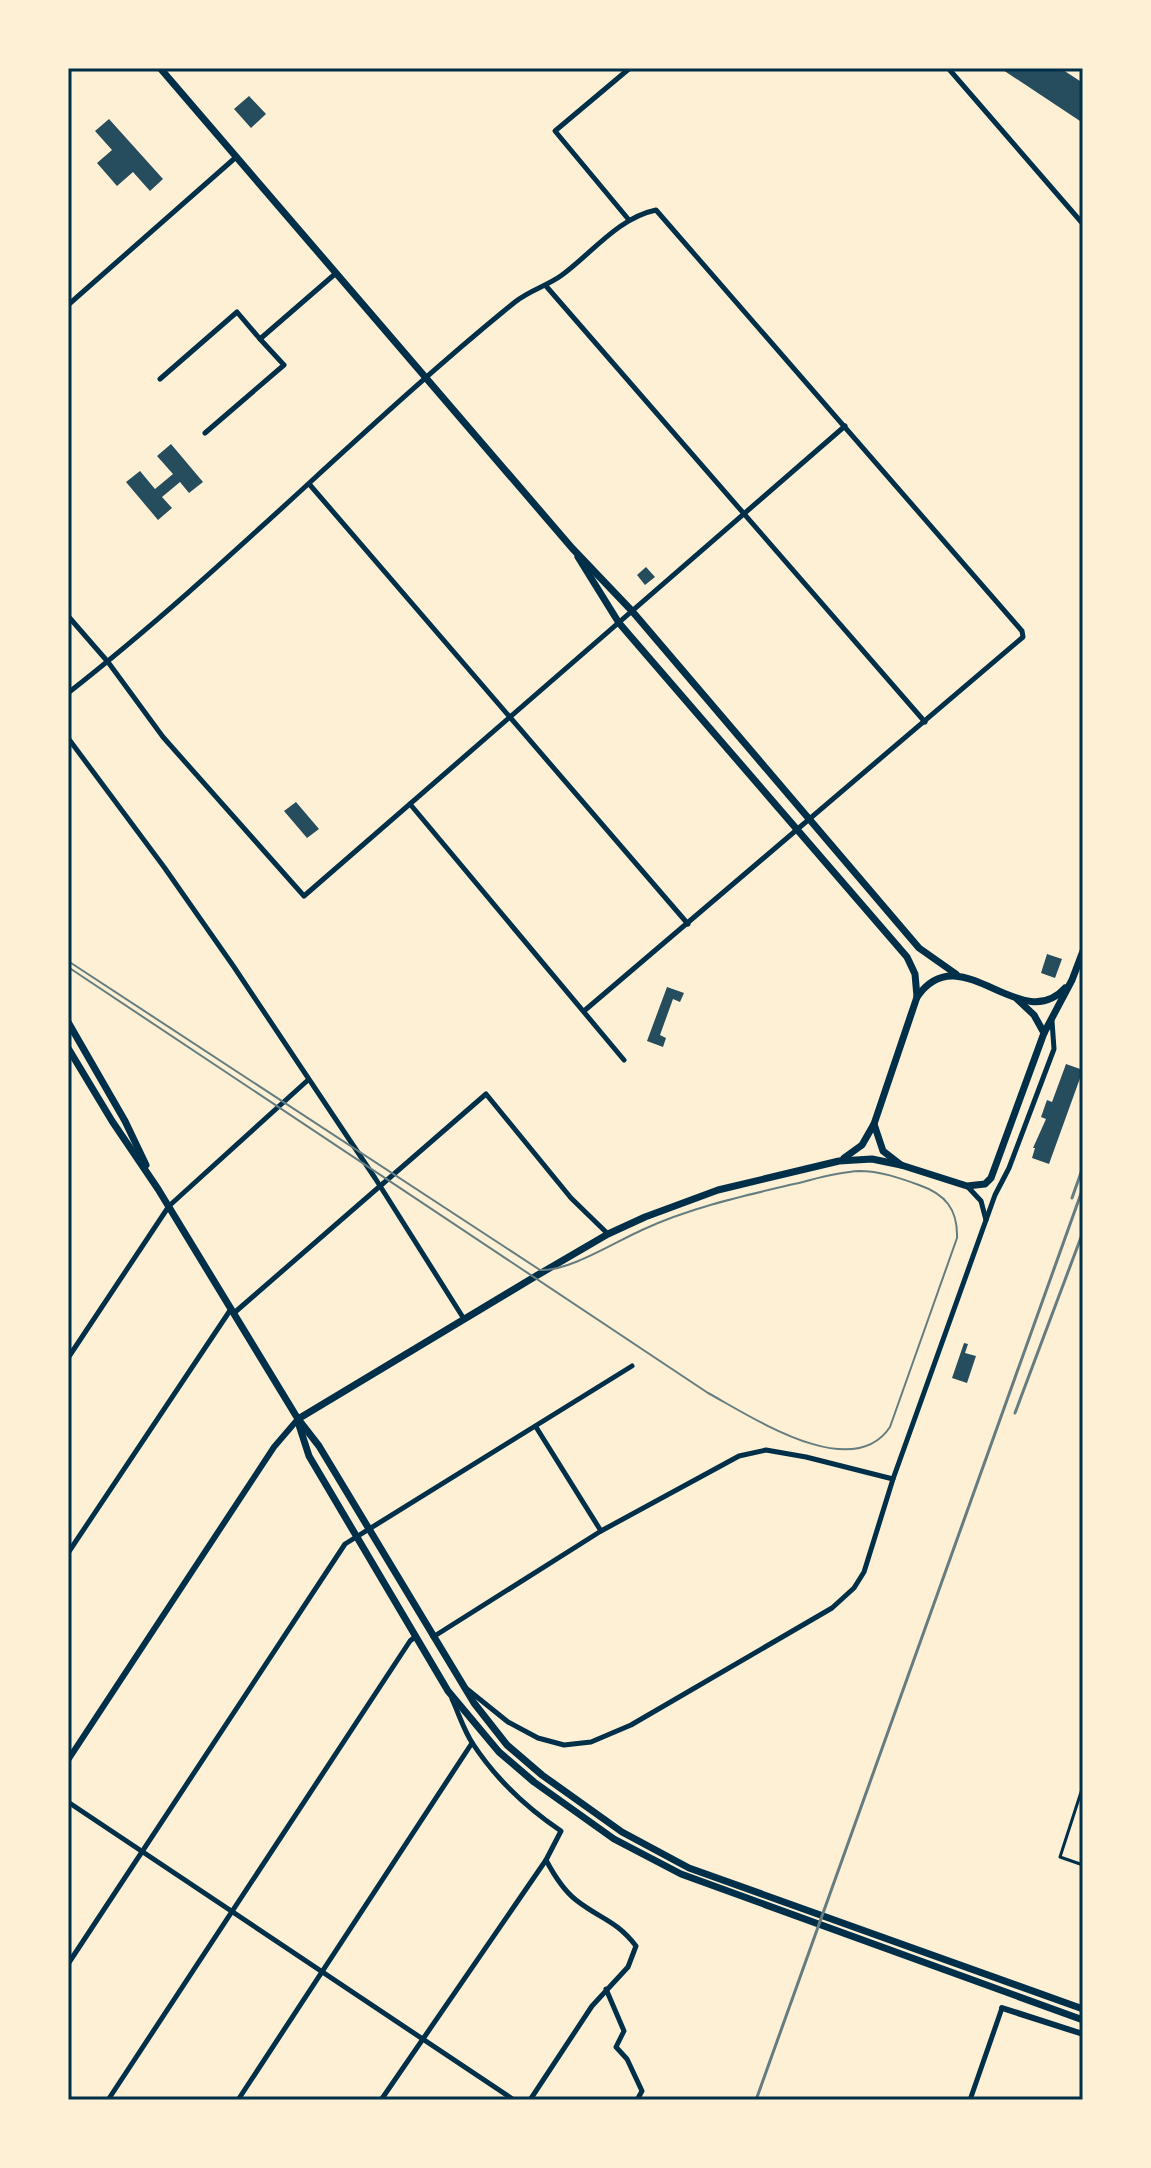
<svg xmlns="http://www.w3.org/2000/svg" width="1151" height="2168" viewBox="0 0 1151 2168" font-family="'PT Sans',sans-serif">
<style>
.building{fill:#264d5e}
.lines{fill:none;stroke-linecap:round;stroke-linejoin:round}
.service{stroke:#003049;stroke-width:3}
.minor{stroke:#003049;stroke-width:5}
.tertiary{stroke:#003049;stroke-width:6}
.secondary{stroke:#003049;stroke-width:7}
.tram{stroke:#657d81;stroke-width:2}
.rail{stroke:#657d81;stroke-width:3}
.neatline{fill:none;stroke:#003049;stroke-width:3}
</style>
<rect width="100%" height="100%" fill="#fdf0d5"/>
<!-- building -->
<g class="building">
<polygon points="1000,68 1060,68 1083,83 1083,123"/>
<polygon points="249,96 266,114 251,128 234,109"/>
<polygon points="109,119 163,179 150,191 133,172 117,186 97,163 112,150 95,131"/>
<polygon points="171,444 203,482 189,493 180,482 162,497 172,508 158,520 126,482 140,471 155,489 173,474 157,456"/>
<polygon points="646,567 655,577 645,585 637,575"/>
<polygon points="296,802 319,829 307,838 284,811"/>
<polygon points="1047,954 1062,959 1055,978 1041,973"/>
<polygon points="667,987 684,993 680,1002 673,999 660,1035 666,1038 663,1047 647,1041"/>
<polygon points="1066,1064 1083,1070 1049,1164 1032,1158 1035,1148 1033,1148 1046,1119 1041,1117 1047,1100 1052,1102"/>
<polygon points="964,1343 968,1344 965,1353 976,1356 967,1383 952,1378"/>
</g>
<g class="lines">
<!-- service -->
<polyline class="service" points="1083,1786 1060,1857 1083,1865"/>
<!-- minor -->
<g class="minor">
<polyline points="948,68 1083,224"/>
<polyline points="629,220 555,131 630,68"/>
<polyline points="546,286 925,722"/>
<polyline points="68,305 235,158"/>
<polyline points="160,379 237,312 260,339"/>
<polyline points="205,433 284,365 260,339 335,274"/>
<polyline points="310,485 688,924"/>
<polyline points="68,616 108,662 163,737 304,896 845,426"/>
<path d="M68 693C224 571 361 427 515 302 530 290 547 286 562 275 592 253 618 218 656 210L1022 631 1023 637 584 1011"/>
<polyline points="68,738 164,867 234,967 375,1178 464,1319"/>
<polyline points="410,804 624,1060"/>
<polyline points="967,1186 981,1201 986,1220"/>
<polyline points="234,1313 486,1094 571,1198 608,1234"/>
<polyline points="68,1358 169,1206 308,1080"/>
<polyline points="536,1427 601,1531"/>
<polyline points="68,1553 231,1309"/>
<polyline points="433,1637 601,1531 739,1456 766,1450 806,1457 893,1479"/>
<polyline points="467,1689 508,1722 538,1738 564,1745 591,1742 631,1725 832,1608 854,1588 864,1572 893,1479 995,1195 1009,1168 1054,1049 1052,1021"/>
<polyline points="68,1802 514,2100"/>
<polyline points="68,1964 345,1544 632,1366"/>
<polyline points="606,1989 624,2031 616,2047 627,2059 642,2091 637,2100"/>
<polyline points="108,2100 410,1641 416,1636"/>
<polyline points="238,2100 472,1743"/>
<path d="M381 2100 546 1860 561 1831C527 1808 496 1779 473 1744 464 1731 459 1714 452 1699"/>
<path d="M530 2100 592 2006 628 1967 636 1946C616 1920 600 1919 576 1900 563 1890 554 1875 546 1860"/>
<polyline points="970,2100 1002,2008"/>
</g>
<!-- tertiary -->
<g class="tertiary">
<polyline points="68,1760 274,1447 298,1419"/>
<polyline points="1002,2008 1083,2034"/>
</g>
<!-- secondary -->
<g class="secondary">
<polyline points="160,68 572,548 632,611 919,948 956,974"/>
<polyline points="578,557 619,623 907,957 915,974 917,997"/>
<polyline points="1017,999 1034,1015 1044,1033"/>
<polyline points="68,1022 125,1121 146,1165"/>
<polyline points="68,1048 112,1121 158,1189 298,1419 319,1446 474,1703 507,1745 542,1775 622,1832 689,1868 1083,2009"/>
<polyline points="874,1124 883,1151 901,1165 967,1186 985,1184 991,1178 1044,1033 1072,980 1083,951"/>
<path d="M844 1158 862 1145 874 1124 917 997C960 934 1021 1037 1065 988"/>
<polyline points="298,1419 536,1276 608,1234 645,1217 718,1190 839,1161 872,1159 901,1165"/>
<polyline points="299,1425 309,1456 448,1691 499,1752 534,1782 614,1839 681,1874 1083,2020"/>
</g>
<!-- tram -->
<path class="tram" d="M68 961 540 1270C568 1272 615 1242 642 1230 689 1208 743 1196 794 1184 815 1179 837 1172 859 1171 880 1171 900 1178 919 1185 945 1194 958 1209 957 1238L890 1427C852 1484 752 1417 708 1393L68 967"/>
<!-- rail -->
<g class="rail">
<polyline points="1072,1198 1083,1167"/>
<polyline points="1015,1413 1083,1232"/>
<polyline points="756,2100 1083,1188"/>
</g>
</g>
<!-- border -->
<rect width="1151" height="2168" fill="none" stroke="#fdf0d5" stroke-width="140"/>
<rect x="70" y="70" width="1011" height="2028" class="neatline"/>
</svg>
